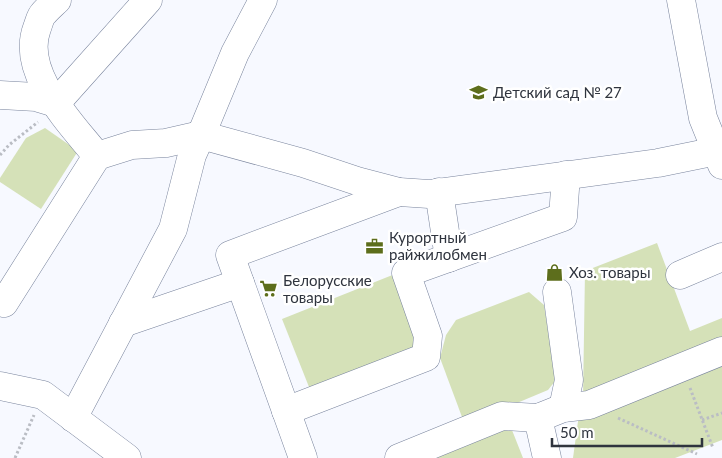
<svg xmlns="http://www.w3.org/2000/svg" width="722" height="458" viewBox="0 0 722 458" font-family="Lato,sans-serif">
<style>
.green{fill:#d5e1b8}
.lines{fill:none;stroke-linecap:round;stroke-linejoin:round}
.minor-casing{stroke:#79849d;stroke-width:29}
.path{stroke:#babdc4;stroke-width:3;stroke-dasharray:2.5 2.5;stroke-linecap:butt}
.minor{stroke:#fff;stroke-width:28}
.labels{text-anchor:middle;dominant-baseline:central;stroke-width:5;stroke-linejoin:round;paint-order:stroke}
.poi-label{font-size:15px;fill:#2f343e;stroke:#fff;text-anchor:start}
</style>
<rect width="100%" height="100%" fill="#f7f9ff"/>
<!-- green -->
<g class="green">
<polygon points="45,128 78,151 41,209 0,182 0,178 26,138"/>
<polygon points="657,243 690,331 722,318 722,340 583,397 585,271"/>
<polygon points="395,274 424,347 311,392 282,319"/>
<polygon points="529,292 544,305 556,380 548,390 465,425 440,358 446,335 456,320"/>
<polygon points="722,356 722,440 675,458 573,458 579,414"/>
<polygon points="510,425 523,458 429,458"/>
</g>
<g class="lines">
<defs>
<g id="minor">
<path d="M57 0C53 4 47 9 43 14 40 17 39 23 37 28 20 73 71 123 97 156L132 145 166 143 201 135"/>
<polyline points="263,0 235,53 201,135 303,163 357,181 399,192 429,194 658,163 722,150"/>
<polyline points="681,0 703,118 722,165"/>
<polyline points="0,95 36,97 56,103 148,0"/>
<polyline points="439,192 449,258"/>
<polyline points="680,275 722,257"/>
<polyline points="557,292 569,380 563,408"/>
<polyline points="4,303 97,156"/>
<polyline points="123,323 240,283"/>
<polyline points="0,386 43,395 127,458"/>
<polyline points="286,411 426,357 428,336 406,273 563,217 566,175"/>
<polyline points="73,418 173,229 192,155 201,135"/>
<polyline points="538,418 547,458"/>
<polyline points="303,458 230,255 399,192"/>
<polyline points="399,458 502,416 538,418 563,408 589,405 722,351"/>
</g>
</defs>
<!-- minor casing -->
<use href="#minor" class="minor-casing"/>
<!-- path -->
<g class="path">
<polyline points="0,155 9,145 38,122"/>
<polyline points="690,388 713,448"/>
<polyline points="618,418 697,454"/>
<polyline points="702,420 722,413"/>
<polyline points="15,458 34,415"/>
</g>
<!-- minor -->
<use href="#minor" class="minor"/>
</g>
<!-- icons -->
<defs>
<symbol id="school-bare" viewBox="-9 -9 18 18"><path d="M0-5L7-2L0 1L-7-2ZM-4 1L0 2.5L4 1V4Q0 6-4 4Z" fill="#5d6e1c" stroke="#fff" stroke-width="2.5" paint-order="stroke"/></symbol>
<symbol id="office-bare" viewBox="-9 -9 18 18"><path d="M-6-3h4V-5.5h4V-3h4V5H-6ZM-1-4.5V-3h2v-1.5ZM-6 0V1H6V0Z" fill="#5d6e1c" stroke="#fff" stroke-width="2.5" paint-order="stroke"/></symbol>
<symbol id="shop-bare" viewBox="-9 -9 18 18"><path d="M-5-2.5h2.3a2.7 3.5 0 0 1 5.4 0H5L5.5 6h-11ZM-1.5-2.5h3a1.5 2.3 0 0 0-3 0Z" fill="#5d6e1c" stroke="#fff" stroke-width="2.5" paint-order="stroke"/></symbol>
<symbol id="supermarket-bare" viewBox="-9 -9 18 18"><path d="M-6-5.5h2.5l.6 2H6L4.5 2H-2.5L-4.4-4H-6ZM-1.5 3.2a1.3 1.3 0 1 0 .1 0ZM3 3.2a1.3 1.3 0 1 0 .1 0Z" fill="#5d6e1c" stroke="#fff" stroke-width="2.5" paint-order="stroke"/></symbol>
</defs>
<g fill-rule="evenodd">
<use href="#school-bare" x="466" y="80" width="25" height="25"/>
<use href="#office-bare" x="362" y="234" width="25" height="25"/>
<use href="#shop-bare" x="542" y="260" width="25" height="25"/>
<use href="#supermarket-bare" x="256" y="276" width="25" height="25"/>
</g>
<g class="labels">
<!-- poi labels -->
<g class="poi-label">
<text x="493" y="92">Детский сад № 27</text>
<text x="389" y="237">Курортный<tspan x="389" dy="17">райжилобмен</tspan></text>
<text x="569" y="272">Хоз. товары</text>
<text x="283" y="280">Белорусские<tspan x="283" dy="17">товары</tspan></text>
</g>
</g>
<!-- scale -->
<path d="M552 438v8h150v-8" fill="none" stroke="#2f343e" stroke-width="2.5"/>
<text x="560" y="438" font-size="15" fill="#2f343e" stroke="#ffffff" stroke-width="4" paint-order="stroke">50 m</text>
</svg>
